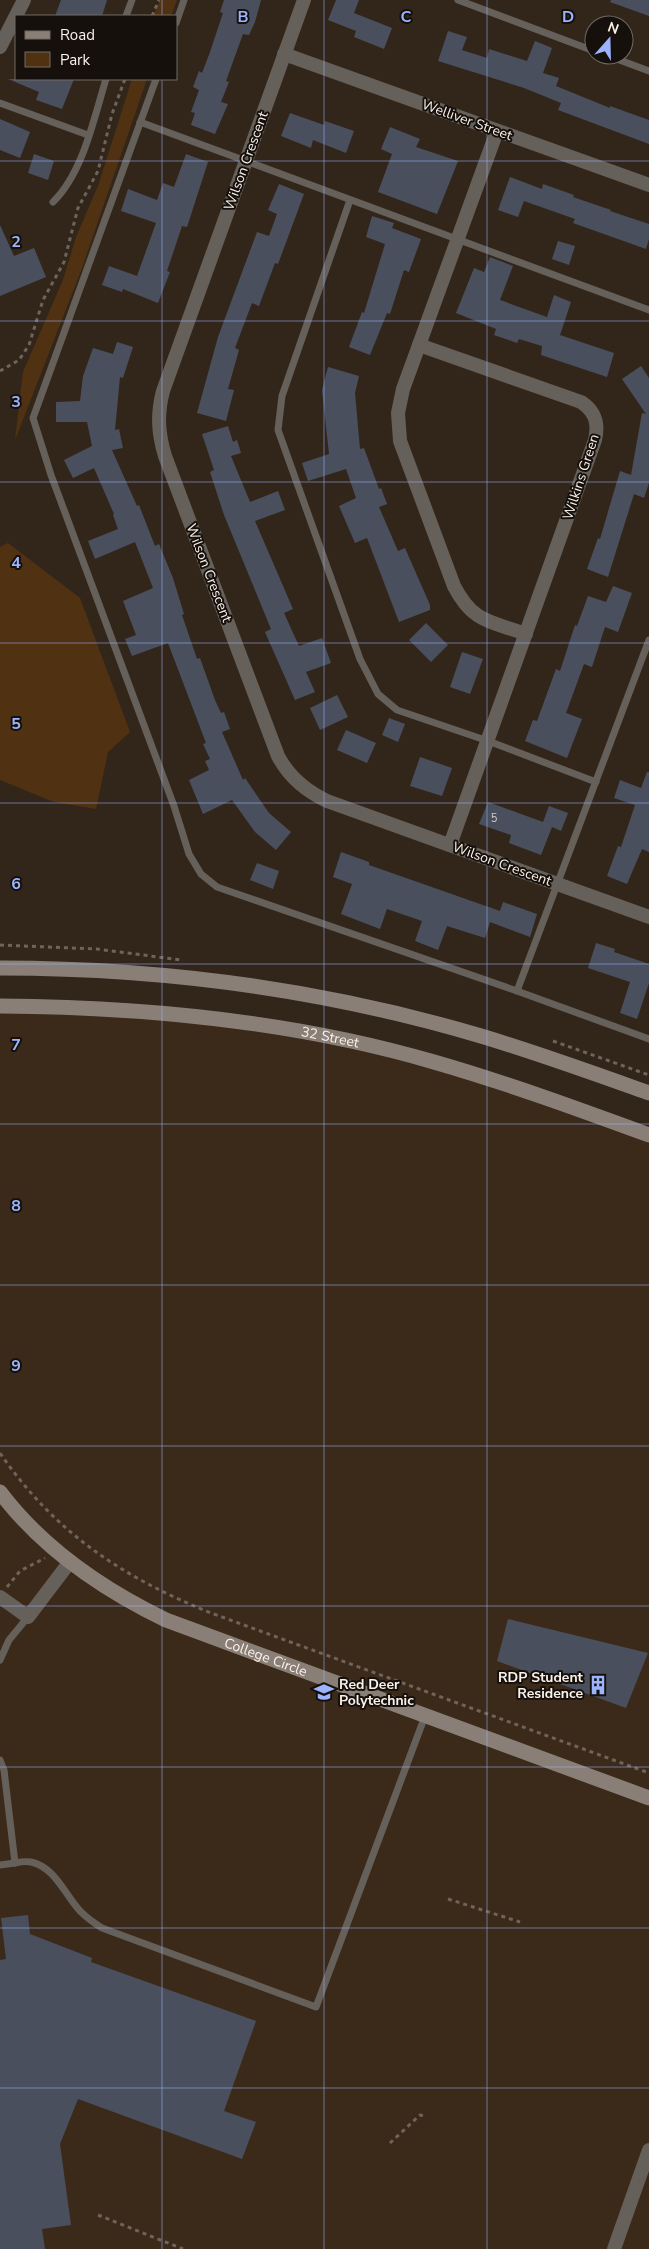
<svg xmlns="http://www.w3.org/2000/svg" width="649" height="2249" viewBox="0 0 649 2249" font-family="'Nunito Sans',sans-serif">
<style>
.built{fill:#3b2a1a}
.green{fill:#503213}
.building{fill:#4a4f5e}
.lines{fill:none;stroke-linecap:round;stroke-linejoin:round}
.path{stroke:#6f645a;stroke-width:3;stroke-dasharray:4 4;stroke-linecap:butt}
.lane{stroke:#66605b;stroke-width:7}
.street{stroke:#66605b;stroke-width:14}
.secondary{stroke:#897f77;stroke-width:15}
.grid{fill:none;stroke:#9cb4fd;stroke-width:1;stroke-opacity:0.55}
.labels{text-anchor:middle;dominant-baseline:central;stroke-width:4;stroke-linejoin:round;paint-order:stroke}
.number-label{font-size:11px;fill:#cec8c7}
.street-label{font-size:14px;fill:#faf1ea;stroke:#15100b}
.poi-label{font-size:14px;font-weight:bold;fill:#faf1ea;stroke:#15100b;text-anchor:end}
.grid-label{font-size:16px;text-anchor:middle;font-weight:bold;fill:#9cb4fd;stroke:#15100b;stroke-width:4;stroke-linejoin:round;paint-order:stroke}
</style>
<rect width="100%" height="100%" fill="#32261b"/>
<!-- built -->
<polygon class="built" points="0,1006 106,1009 364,1044 649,1135 649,2249 0,2249"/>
<!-- green -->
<g class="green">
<polygon points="160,0 177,0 171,16 153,16"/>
<polygon points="132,79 147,79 82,268 15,440 23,372 63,280 76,237 98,186"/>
<polygon points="8,543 80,598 130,732 108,752 96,809 54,802 0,780 0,547"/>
</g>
<!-- building -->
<g class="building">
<polygon points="61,0 107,0 102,16 55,16"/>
<polygon points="224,0 261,0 255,22 249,35 243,34 226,81 229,82 221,102 228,104 215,134 191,125 195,113 191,112 199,90 193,87 199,71 202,73 210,52 223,13 220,12"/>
<polygon points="336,0 359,0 354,13 392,28 384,49 354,37 356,31 328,20"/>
<polygon points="611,0 649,0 649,16 610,2"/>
<polygon points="448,31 467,37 462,50 487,58 489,49 527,61 535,41 552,48 543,73 559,78 556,86 610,108 610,106 649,120 649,144 558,110 561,103 524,88 438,61"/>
<polygon points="8,79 74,79 62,109 36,100 39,92"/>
<polygon points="290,113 324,125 325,121 354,131 346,153 313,140 311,148 281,136"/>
<polygon points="0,119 30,132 20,158 0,150"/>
<polygon points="390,127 420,139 416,147 458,161 437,214 378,192 392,154 381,149"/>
<polygon points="34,154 54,161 48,180 28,173"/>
<polygon points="186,154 208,162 187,227 182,226 167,271 170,272 158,303 123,289 122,292 102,285 109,266 137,276 156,223 121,211 128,189 157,200 163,183 174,187"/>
<polygon points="510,177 542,189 543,184 574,195 573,197 611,210 610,211 649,224 649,239 646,249 573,223 575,219 524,201 518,217 498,210"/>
<polygon points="279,184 304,194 278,264 275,263 259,306 252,303 235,348 239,350 228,389 234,390 226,421 197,413 218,337 257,232 269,236 277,214 268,210"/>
<polygon points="372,216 394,223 392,228 421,239 409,272 404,270 390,314 387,313 370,355 349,347 362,312 364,313 385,244 366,237"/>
<polygon points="0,225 14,256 34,248 46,277 0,296"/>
<polygon points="558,241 575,246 569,265 552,259"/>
<polygon points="490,257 513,266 500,300 547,317 554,295 571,302 560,335 614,353 607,377 541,355 542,346 519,339 517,343 494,335 496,329 456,313 474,268 484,272"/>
<polygon points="117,342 133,347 123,378 120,377 115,430 119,429 123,448 112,450 137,506 139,505 155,546 159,544 173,578 184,614 182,615 197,659 200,658 215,700 221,713 224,712 230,729 222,732 243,780 245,778 269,813 291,832 276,850 255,832 232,800 203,814 189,780 209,770 205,761 210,759 203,744 206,743 168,643 132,656 125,639 136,635 123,601 153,588 135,542 95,559 88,541 118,529 113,515 114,514 94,468 73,478 64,460 92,446 87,422 56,422 56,402 80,401 83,376 93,348 113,354"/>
<polygon points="641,366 649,378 649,483 644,498 634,494 608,577 587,569 598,538 600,539 620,471 631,475 642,413 646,414 622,379"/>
<polygon points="328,367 359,376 355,393 360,449 364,448 379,489 381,488 387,504 379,507 398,551 405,548 430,605 430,610 399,622 367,538 355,543 339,506 356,498 346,469 308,481 302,463 329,454 322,390"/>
<polygon points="228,426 233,442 237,440 241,453 231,456 250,502 278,491 285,510 255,521 293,609 284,613 299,646 322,638 331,663 306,672 315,692 295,700 265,632 271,629 224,515 210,472 214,470 202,434"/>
<polygon points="613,586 632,593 618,632 605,627 592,667 584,664 566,713 582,719 567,758 525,741 533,720 537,721 556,669 560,671 575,625 577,626 588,596 606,602"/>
<polygon points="426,623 448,645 431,662 409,640"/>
<polygon points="462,652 483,659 470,694 450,687"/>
<polygon points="337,695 348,717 320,730 310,708"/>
<polygon points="389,718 405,724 398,742 382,735"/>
<polygon points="346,730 376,743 367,763 337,750"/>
<polygon points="420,757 452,768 442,796 410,786"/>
<polygon points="647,772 649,772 649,852 642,849 627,884 607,876 618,846 621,847 635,805 614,798 620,780 641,788"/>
<polygon points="488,802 543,822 549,806 568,813 561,831 552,827 541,855 509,843 511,835 479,824"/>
<polygon points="341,852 369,862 369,865 500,911 503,902 537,914 530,937 490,922 485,938 447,926 438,950 415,941 422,921 387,909 380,929 341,914 352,884 333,877"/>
<polygon points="257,863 279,871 273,889 250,880"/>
<polygon points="596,943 615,949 614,952 649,964 649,983 637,1019 620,1013 630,982 588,968"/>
<polygon points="508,1619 648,1653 626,1708 497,1661"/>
<polygon points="28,1915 30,1934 92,1958 91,1962 256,2021 224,2111 256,2122 242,2159 78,2099 60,2144 71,2225 42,2229 45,2249 0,2249 0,1960 6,1959 1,1918"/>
</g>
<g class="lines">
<!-- path -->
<g class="path">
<polyline points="152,16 159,0"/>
<polyline points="0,371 19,360 29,345 43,300 64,262 78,208 98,171 112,114 125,79"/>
<polyline points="0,945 97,949 181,960"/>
<polyline points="553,1041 649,1075"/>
<path d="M0 1453C55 1533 122 1577 211 1613L649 1773"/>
<polyline points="7,1587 20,1571 45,1558"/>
<polyline points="448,1899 520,1922"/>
<polyline points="390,2143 420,2115 423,2116"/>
<polyline points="98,2215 183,2249"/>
</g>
<!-- lane -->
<g class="lane">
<polyline points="458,0 594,51"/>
<polyline points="126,16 132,0"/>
<polyline points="176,23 184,0"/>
<polyline points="606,55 649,71"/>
<polyline points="156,79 33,418 51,475 174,806 189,854 201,874 217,887 517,991 649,1039"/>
<polyline points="0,103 88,135"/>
<polyline points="140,122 649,310"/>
<polyline points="350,200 282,396 278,430 360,659 378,694 397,710 488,741 596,782"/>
<path d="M53 202C83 173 94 118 106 79"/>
<polyline points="517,991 649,640"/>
<polyline points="0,1660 9,1640 28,1617"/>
<path d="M0 1760 4 1770 15 1863C20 1862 26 1861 31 1862 55 1867 65 1895 80 1911 87 1918 94 1923 102 1928L316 2007 425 1716"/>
<polyline points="0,1865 15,1863"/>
</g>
<!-- street -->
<g class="street">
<path d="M304 0 163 391C157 414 158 433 165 456L278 756C289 777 306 791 327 801L649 917"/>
<polyline points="0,47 24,0"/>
<polyline points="284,54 649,185"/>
<path d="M497 131 403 389 398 413 400 441 454 586C473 623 490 621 526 634"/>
<path d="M419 345 581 402C595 411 599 423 595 440L450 845"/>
<polyline points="0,1597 28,1617 69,1563"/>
<polyline points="614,2249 649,2150"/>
</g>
<!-- secondary -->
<g class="secondary">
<path d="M0 968C161 968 326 990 481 1036 538 1053 593 1073 649 1093"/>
<path id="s1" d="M0 1006C145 1007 294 1021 434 1062 507 1083 578 1109 649 1135"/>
<path id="s2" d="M0 1492C43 1549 102 1589 166 1620L649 1798"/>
</g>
</g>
<!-- grid -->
<path class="grid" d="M162 0V16M324 0V2249M487 0V2249M162 79V2249M0 161H649M0 321H649M0 482H649M0 643H649M0 803H649M0 964H649M0 1124H649M0 1285H649M0 1446H649M0 1606H649M0 1767H649M0 1928H649M0 2088H649"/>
<!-- icons -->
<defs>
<symbol id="building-bare" viewBox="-9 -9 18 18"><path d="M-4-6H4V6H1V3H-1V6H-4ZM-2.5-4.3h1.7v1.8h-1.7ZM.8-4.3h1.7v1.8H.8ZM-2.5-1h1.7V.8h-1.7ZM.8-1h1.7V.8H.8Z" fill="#9cb4fd" stroke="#15100b" stroke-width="2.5" paint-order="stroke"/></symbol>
<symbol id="university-bare" viewBox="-9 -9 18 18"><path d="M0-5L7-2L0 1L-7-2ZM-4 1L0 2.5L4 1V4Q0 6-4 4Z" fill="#9cb4fd" stroke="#15100b" stroke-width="2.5" paint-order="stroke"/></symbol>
</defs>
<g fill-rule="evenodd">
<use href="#building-bare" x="584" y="1671" width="28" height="28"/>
<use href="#university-bare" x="310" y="1678" width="28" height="28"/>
</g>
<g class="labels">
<!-- number labels -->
<g class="number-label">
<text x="494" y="818">5</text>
</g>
<!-- street labels -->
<g class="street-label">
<text transform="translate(467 120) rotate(20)">Welliver Street</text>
<text transform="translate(246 161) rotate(-70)">Wilson Crescent</text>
<text transform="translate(581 477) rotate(-72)">Wilkins Green</text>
<text transform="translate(209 573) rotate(69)">Wilson Crescent</text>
<text transform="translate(502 864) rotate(20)">Wilson Crescent</text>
<text stroke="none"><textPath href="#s1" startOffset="332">32 Street</textPath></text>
<text stroke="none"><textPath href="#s2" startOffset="318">College Circle</textPath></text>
</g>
<!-- poi labels -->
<g class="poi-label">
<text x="583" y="1677">RDP Student<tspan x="583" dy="16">Residence</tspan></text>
<text x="339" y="1684" text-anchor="start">Red Deer<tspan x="339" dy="16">Polytechnic</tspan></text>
</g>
</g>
<g class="grid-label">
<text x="243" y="22">B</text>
<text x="406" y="22">C</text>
<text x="568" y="22">D</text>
<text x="16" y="247">2</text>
<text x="16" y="407">3</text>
<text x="16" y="568">4</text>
<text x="16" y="729">5</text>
<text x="16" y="889">6</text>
<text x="16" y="1050">7</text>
<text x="16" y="1211">8</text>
<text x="16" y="1371">9</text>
</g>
<!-- legend -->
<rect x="15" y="15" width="162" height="65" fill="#15100b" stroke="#716a64"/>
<rect x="25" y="31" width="25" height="8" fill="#897f77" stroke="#716a64"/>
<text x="60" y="40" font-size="15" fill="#faf1ea">Road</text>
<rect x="25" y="52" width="25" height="15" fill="#503213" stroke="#716a64"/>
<text x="60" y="65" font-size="15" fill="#faf1ea">Park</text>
<!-- north arrow -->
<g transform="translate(609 40) rotate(20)"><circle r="24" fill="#15100b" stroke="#716a64"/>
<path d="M0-4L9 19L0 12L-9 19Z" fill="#9cb4fd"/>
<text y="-8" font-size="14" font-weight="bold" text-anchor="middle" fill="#faf1ea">N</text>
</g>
</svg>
